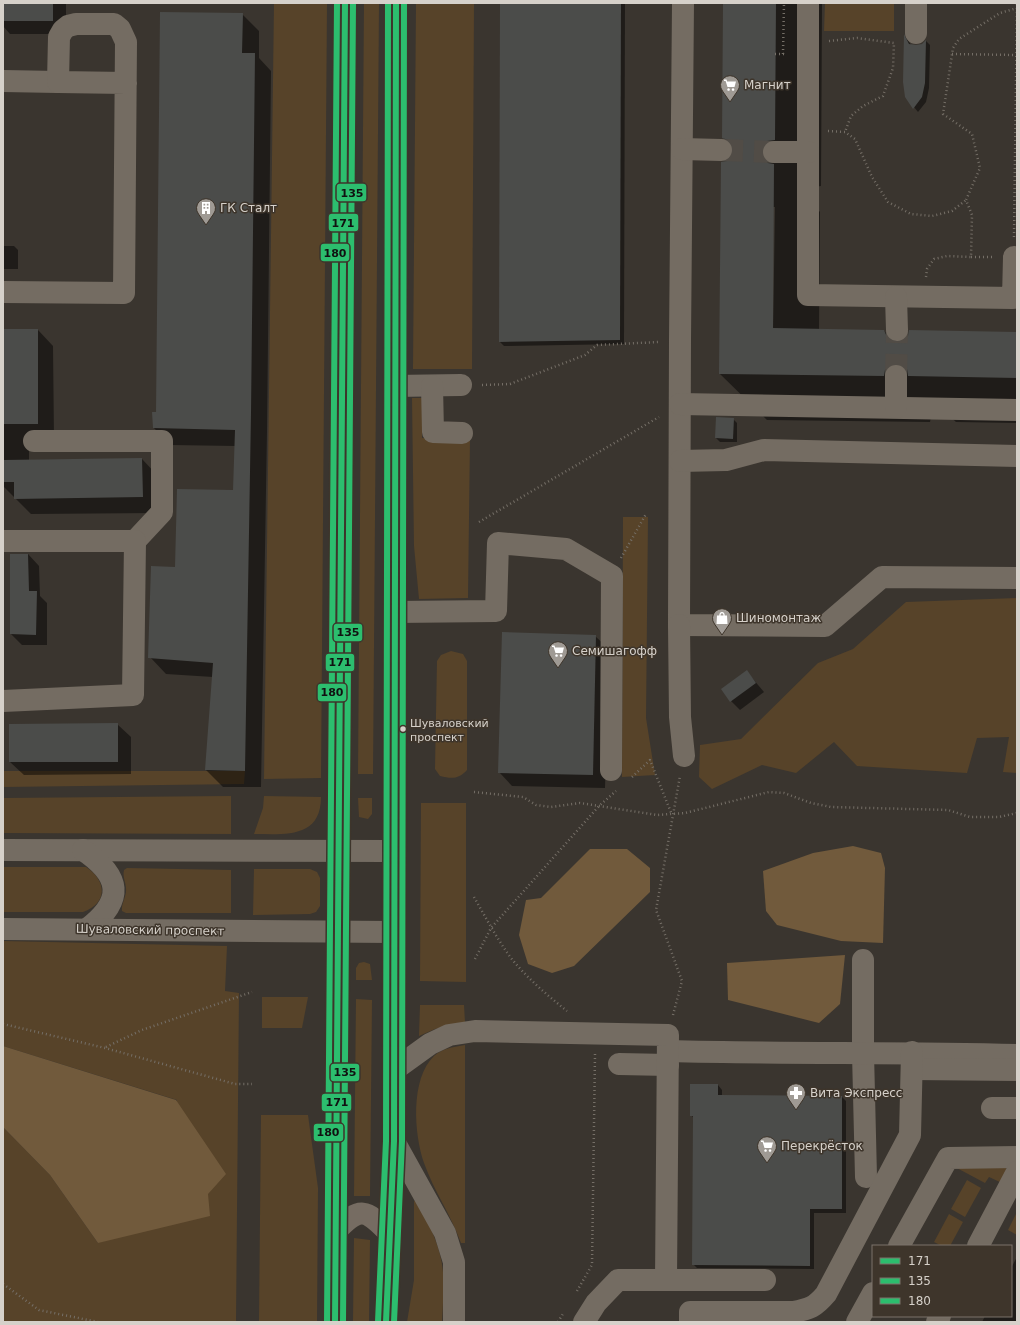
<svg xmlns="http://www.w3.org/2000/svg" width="1020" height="1325" viewBox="0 0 1020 1325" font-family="'DejaVu Sans',sans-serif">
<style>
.green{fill:#574329}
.forest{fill:#715a3c}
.shadow{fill:#0007;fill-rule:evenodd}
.building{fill:#4b4c4a}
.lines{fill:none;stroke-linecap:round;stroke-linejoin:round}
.minor-tunnel{stroke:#514c46;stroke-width:22;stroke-dasharray:22 11;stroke-linecap:butt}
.path{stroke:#756f67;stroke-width:2.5;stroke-dasharray:1 3;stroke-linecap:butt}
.minor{stroke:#746c62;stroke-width:22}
.major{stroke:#766c62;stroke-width:22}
.bus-1-casing{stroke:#3e352b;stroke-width:9}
.bus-2-casing{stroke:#3e352b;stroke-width:9}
.bus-3-casing{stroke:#3e352b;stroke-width:9}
.bus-1{stroke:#2cbe6e;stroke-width:6}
.bus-2{stroke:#2cbe6e;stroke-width:6}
.bus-3{stroke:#2cbe6e;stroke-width:6}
.bus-dot{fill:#d6d1ca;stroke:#3e352b;stroke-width:1.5}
.labels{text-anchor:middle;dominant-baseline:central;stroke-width:3;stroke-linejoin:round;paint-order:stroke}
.bus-label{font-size:11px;fill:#d6d1ca;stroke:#3e352b;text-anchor:start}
.poi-label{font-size:12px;fill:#d6d1ca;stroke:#3e352b;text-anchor:start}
.street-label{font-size:12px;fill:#d6d1ca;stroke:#3e352b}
.line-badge{stroke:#3e352b;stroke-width:1.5}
.pale-badge-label{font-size:11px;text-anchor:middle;font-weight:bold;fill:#111}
</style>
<rect width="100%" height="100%" fill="#3a352f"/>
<!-- green -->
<g class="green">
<polygon points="274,3 327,3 321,778 264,779"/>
<polygon points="364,3 379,3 373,774 358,774"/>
<polygon points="416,3 474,3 472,369 413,369"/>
<polygon points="825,3 894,3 894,31 824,31"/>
<polygon points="412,398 422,398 422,438 470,439 468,598 419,599 414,546"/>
<polygon points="623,517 648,517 646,718 655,775 622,777"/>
<polygon points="1017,598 1017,773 1003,772 1009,737 977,738 967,773 857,766 834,742 796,773 762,765 712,789 699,777 700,745 741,739 818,663 853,649 906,602"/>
<path d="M451 651 463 654 467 661V770C459 779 452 779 440 776L435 769 437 661 441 655Z"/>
<polygon points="3,771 245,771 244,784 3,787"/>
<polygon points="231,796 231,834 3,833 3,798"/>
<path d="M264 796 321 797C321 839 284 834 254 834L263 808Z"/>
<polygon points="358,798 372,798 372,814 368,819 359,817"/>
<polygon points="421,803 466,803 466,982 420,981"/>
<path d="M3 867H86C107 881 108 903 83 912H3Z"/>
<path d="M127 868 231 870V913H126L122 911C121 905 125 899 126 892 127 884 122 877 124 870Z"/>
<polygon points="254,869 310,869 317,872 320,878 320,906 316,912 310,914 253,915"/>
<polygon points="3,941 227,946 225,991 239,993 236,1322 3,1322 3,1127 50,1175 98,1243 177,1100 3,1046"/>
<polygon points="364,962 370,964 372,980 356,980 356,968 359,963"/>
<polygon points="262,997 308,997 302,1028 262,1028"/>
<polygon points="356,999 372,1000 370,1196 354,1196"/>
<polygon points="420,1005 464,1005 465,1022 435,1029 419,1036"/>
<path d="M465 1045V1243H461C451 1215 434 1191 424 1163 414 1134 410 1079 434 1056 443 1048 454 1047 465 1045Z"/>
<polygon points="261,1115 308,1115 318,1188 317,1322 259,1322"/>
<polygon points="955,1167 1006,1168 1007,1172 1002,1183 989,1177 985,1183"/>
<polygon points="967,1180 981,1188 965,1217 951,1209"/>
<path d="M414 1201 418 1202C429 1224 441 1247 443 1272 444 1288 443 1305 442 1322H407L414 1280Z"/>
<polygon points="1017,1212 1017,1235 1008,1230"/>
<polygon points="949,1214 963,1222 950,1246 942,1246 934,1242"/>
<polygon points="354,1238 370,1240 369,1322 353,1322"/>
</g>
<!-- forest -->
<g class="forest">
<polygon points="853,846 881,853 885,868 883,943 841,941 777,925 766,911 763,871 813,853"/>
<polygon points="590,849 627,849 650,868 650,892 574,966 552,973 528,964 519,935 526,900 541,898"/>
<polygon points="845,955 840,1004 819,1023 728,1000 727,963"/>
<polygon points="3,1046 176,1100 226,1174 208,1194 210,1216 98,1243 50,1175 3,1127"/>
</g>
<!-- shadow -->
<g class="shadow">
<polygon points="3,3 66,3 66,34 10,34 3,26"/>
<polygon points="501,3 625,3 624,344 504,346 500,342"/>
<path d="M724 3H822L821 186 814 187 808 199 820 212 819 330 884 331 897 344 1017 333V423L956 422 943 410 931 417 930 422 767 420 720 374 728 162 732 157 734 149 723 137ZM773 207H775L773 333H772Z"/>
<polygon points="242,14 259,31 259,58 271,71 267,431 261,787 223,787 206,770 213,677 166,674 150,657 176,568 234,491 236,446 170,445 154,428 153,413 157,413"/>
<polygon points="905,36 911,45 922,45 926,41 930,45 929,88 926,102 918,112 906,97"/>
<polygon points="3,246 14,246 18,250 18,269 3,269"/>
<polygon points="3,330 38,330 53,346 54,439 29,439 29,460 142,459 157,475 158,513 31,514 3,486"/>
<polygon points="733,419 737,423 737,442 720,442 716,438"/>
<polygon points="28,554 39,566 40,596 47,603 47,645 22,645 11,634"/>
<polygon points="595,636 609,649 605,788 512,786 499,772"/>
<polygon points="747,672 764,692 740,710 731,701"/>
<polygon points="117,724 131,737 131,774 24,775 10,762 10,725"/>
<polygon points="691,1085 718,1085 722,1090 722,1096 842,1097 846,1101 846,1213 814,1213 814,1269 697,1268 693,1264 694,1118 691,1115"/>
<polygon points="1017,1257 1017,1322 982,1322 985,1316 1011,1316 1011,1268"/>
</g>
<!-- building -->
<g class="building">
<rect x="3" y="3" width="50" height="18"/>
<polygon points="500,3 621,3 620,340 499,342"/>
<polygon points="723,3 776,3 775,140 767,141 763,146 762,152 763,159 768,163 774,164 773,328 884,330 887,337 891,341 897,342 904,340 908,336 909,330 1017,332 1017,378 908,376 907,369 902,365 896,364 889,365 885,370 884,376 719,374 721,162 727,161 731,157 733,150 732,144 728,140 722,138"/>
<polygon points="160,12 243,13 242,53 255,53 251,413 245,771 205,770 213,663 148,658 151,566 175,567 177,489 233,490 235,430 153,428 152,412 156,412"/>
<polygon points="904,34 909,44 916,45 922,44 926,40 925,83 922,97 913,109 905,97 903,82"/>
<rect x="3" y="329" width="35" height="95"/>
<polygon points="716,417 734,418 733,439 715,438"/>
<polygon points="142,458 143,497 14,499 14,482 3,482 3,460"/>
<polygon points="10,554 28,554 29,591 37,591 36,635 10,634"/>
<polygon points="502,632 596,635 593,775 498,773"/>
<polygon points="747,670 756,683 730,702 721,689"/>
<polygon points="118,723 118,762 9,762 9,724"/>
<polygon points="690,1084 718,1084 718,1095 842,1096 842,1209 810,1209 810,1266 692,1265 693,1116 690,1116"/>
</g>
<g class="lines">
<!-- minor-tunnel -->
<g class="minor-tunnel">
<polyline points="721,150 774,152"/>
<polyline points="896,376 897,330"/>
</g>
<!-- path -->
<g class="path">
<polyline points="829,41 857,38 894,43 893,68 883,96 863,106 851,116 845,132"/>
<polyline points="775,54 785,54"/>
<polyline points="783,54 784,3"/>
<polyline points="952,54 1016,55"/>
<polyline points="828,131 845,132 855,139 872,177 888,202 911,214 932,216 952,211 966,200"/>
<polyline points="1014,237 1017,3"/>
<polyline points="971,257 993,257"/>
<polyline points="926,277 927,269 934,259 947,256 971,257 972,215 966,200 980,168 972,134 943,114 953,48 959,39 1000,13 1017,8"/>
<polyline points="482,385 510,384 585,355 597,345 659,342"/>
<polyline points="479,522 659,417"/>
<polyline points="621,558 646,514"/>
<polyline points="632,777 650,760 672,815"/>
<polyline points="474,792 523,797 536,805 551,807 580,803 657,815 685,813 769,792 784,793 811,803 831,807 948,810 970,817 999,817 1017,813"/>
<path d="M474 897C486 918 497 939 511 958 527 978 547 995 567 1011"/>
<polyline points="475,959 491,928 599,806 616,791"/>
<polyline points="673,1015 682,981 656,910 680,776"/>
<polyline points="3,1024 105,1048 235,1084 252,1084"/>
<polyline points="106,1047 142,1030 252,992"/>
<polyline points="3,1284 39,1310 98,1322"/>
<polyline points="577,1291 592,1265 595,1054"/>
<polyline points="558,1322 564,1312"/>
</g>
<!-- minor -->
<g class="minor">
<polyline points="683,3 680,341 679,625 825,626 882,577 1017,578"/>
<polyline points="808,3 808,295 1013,298 1014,257"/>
<polyline points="916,33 916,3"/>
<polyline points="3,81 58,82"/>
<polyline points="682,149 721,150"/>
<polyline points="774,152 808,152"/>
<polyline points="3,292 124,293 126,42 120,29 114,24 76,24 68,26 63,30 59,37 58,82 126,83"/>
<polyline points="896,297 897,330"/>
<polyline points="394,386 461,385"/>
<polyline points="432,386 433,432 462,433"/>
<polyline points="680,404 1017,410"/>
<polyline points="896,407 896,376"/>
<polyline points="34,441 162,441 162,512 135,541"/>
<polyline points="680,461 726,460 764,450 1017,456"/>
<polyline points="3,541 135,541 133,695 3,701"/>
<polyline points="394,612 496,611 498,543 566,549 612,576 611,770"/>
<polyline points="679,625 680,717 684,756"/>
<polyline points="3,850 394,851"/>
<path d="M83 850C121 876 125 900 87 929"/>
<polyline points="3,929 394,932"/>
<polyline points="863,960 863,1053 866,1177"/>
<path d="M668 1051C785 1054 901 1052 1017 1055"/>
<polyline points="619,1064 668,1065"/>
<polyline points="912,1069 1017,1070"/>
<polyline points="394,1070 430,1044 449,1035 475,1031 668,1035 666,1280"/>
<polyline points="992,1108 1017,1108"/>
<polyline points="394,1141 445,1233 454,1262 454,1322"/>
<polyline points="899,1246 948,1158 1017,1157"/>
<polyline points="978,1246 1017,1172"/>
<polyline points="584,1322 596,1303 618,1280 765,1280"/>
<path d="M690 1322V1312H793C810 1309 815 1307 826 1294L910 1135 912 1052"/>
<polyline points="857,1322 873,1293"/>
<polyline points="937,1322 940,1316"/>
</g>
<!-- major -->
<g class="major">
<path d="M336 1231C360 1206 366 1209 389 1233"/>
<polyline points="335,1322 345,3"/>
<polyline points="386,1322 394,1141 394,386 396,3"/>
</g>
<defs>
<g id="bus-1">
<polyline points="335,1322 345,3"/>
<polyline points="386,1322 394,1141 396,3"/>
</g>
<g id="bus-2">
<polyline points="343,1322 353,3"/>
<polyline points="394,1322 402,1141 404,3"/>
</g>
<g id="bus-3">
<polyline points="327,1322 337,3"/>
<polyline points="378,1322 386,1141 388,3"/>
</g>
</defs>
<!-- bus-1 casing -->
<use href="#bus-1" class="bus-1-casing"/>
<!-- bus-2 casing -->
<use href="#bus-2" class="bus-2-casing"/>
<!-- bus-3 casing -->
<use href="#bus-3" class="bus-3-casing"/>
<!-- bus-1 -->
<use href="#bus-1" class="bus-1"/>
<!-- bus-2 -->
<use href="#bus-2" class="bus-2"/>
<!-- bus-3 -->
<use href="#bus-3" class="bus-3"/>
</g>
<!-- icons -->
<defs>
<symbol id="supermarket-pin" viewBox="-11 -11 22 30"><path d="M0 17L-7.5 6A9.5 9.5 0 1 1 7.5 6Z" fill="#9f9a94" stroke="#3e352b"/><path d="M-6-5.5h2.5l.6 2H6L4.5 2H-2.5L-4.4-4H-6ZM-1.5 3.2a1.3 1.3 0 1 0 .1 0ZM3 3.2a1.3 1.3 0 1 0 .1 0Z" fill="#fff"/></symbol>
<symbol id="building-pin" viewBox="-11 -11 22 30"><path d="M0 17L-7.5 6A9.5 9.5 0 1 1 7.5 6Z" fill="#9f9a94" stroke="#3e352b"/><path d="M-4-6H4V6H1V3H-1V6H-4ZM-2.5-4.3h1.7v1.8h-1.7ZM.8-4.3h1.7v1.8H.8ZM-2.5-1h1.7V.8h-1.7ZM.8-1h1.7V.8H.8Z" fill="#fff"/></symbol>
<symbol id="shop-pin" viewBox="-11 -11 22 30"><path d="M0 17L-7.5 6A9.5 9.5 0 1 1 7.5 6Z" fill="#9f9a94" stroke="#3e352b"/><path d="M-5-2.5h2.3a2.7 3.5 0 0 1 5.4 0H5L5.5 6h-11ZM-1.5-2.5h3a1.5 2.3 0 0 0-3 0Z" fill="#fff"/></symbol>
<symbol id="pharmacy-pin" viewBox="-11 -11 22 30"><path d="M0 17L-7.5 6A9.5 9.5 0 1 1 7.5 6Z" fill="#9f9a94" stroke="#3e352b"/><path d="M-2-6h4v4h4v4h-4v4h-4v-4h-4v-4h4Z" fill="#fff"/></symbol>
</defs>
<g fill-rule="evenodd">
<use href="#supermarket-pin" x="719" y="74" width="22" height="30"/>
<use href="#building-pin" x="195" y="197" width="22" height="30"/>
<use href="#shop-pin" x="711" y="607" width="22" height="30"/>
<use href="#supermarket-pin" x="547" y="640" width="22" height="30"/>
<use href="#pharmacy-pin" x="785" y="1082" width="22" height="30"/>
<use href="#supermarket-pin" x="756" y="1135" width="22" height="30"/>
</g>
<!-- markers -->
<circle class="bus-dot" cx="403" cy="729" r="3.5"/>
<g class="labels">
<!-- bus labels -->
<g class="bus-label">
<text x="410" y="723">Шуваловский<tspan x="410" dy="14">проспект</tspan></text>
</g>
<!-- poi labels -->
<g class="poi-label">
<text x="744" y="85">Магнит</text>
<text x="220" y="208">ГК Сталт</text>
<text x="736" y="618">Шиномонтаж</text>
<text x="572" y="651">Семишагофф</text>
<text x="810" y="1093">Вита Экспресс</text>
<text x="781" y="1146">Перекрёсток</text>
</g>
<!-- street labels -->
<g class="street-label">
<text transform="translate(150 930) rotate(1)">Шуваловский проспект</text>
</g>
</g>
<g class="line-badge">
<rect x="336" y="183" width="31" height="19" rx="4" fill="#2cbe6e"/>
<rect x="328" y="213" width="31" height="19" rx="4" fill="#2cbe6e"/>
<rect x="320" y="243" width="30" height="19" rx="4" fill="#2cbe6e"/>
<rect x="333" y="623" width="30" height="19" rx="4" fill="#2cbe6e"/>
<rect x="325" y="653" width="30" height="19" rx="4" fill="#2cbe6e"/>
<rect x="317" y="683" width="30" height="19" rx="4" fill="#2cbe6e"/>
<rect x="330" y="1063" width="30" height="19" rx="4" fill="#2cbe6e"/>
<rect x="321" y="1093" width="31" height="19" rx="4" fill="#2cbe6e"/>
<rect x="313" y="1123" width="31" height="19" rx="4" fill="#2cbe6e"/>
</g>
<g class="pale-badge-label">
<text x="352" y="197">135</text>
<text x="343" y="227">171</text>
<text x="335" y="257">180</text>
<text x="348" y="636">135</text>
<text x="340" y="666">171</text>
<text x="332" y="696">180</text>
<text x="345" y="1076">135</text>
<text x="337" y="1106">171</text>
<text x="328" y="1136">180</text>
</g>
<!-- border -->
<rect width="1020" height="1325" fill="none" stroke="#d6d1ca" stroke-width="8"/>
<!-- legend -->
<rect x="872" y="1245" width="140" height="72" fill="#3e352b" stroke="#7b736b"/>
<rect x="880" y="1258" width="20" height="6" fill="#2cbe6e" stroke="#7b736b"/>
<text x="908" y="1265" font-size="12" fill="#d6d1ca">171</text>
<rect x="880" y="1278" width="20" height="6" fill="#2cbe6e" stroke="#7b736b"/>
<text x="908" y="1285" font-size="12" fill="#d6d1ca">135</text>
<rect x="880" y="1298" width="20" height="6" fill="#2cbe6e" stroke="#7b736b"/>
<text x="908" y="1305" font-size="12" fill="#d6d1ca">180</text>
</svg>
